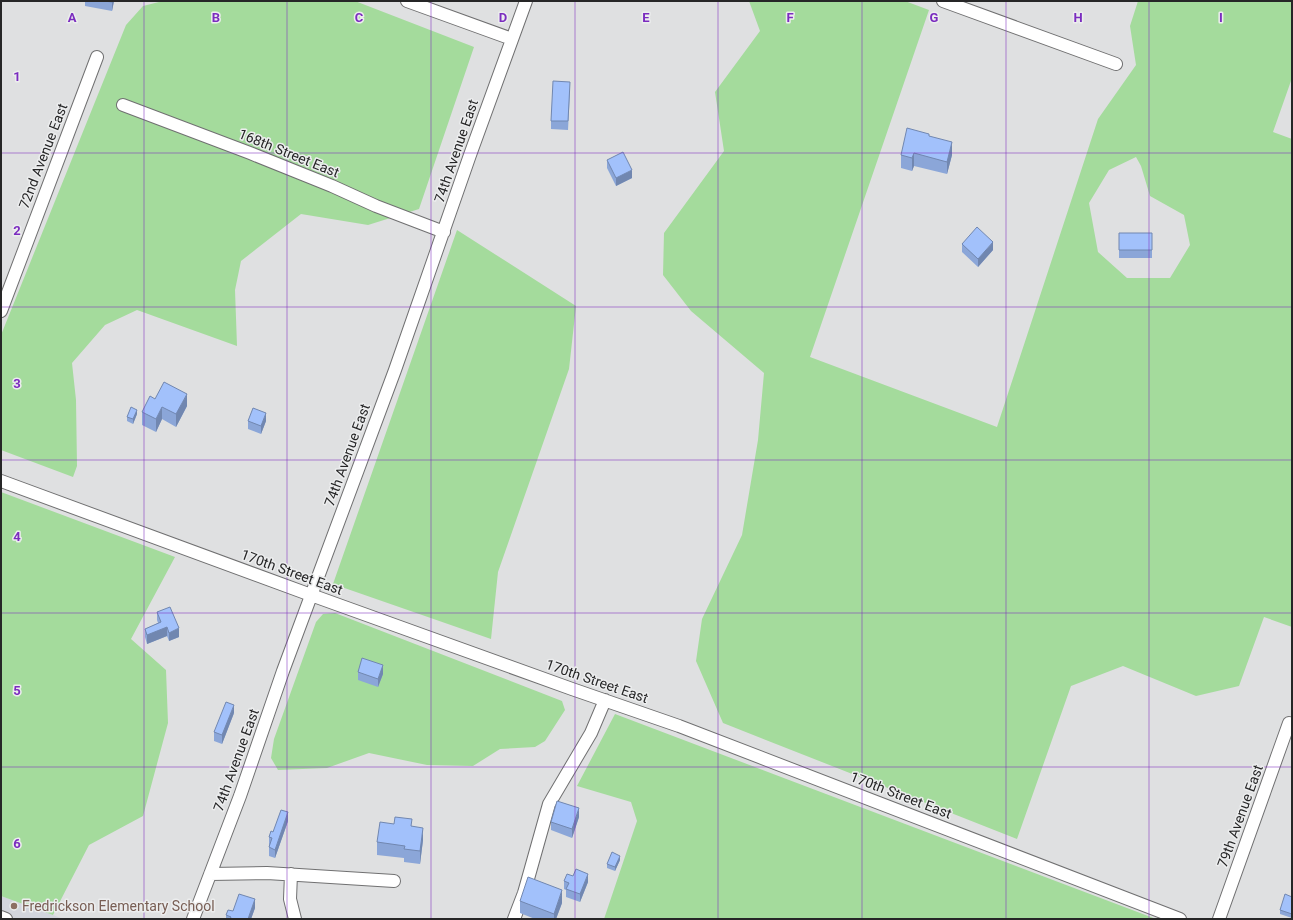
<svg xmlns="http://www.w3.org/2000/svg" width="1293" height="920" font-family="Roboto,sans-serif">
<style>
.built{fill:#d2d5dd}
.green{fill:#a4db9c;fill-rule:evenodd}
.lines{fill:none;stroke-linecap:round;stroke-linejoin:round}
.minor-casing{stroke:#707071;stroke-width:14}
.minor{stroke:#fff;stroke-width:12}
.wall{fill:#8ba6d8}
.shaded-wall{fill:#7187b0}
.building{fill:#a2c1fb;stroke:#7187b0}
.grid{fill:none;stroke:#7b2cbf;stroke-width:1;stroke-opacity:0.55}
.education-dot{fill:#8d6e63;stroke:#ecedee;stroke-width:1.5}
.labels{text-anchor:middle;stroke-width:3;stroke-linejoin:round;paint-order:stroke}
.street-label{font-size:14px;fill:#262627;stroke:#ecedee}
.education-label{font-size:14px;fill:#785e54;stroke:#ecedee;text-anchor:start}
.grid-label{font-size:13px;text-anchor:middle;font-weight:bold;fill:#7b2cbf;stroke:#ecedee;stroke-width:3;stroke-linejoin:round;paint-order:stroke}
</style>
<rect width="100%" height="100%" fill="#dfe0e1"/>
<path class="built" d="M1,896L53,915L63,919H1Z"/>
<path class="green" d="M163,1H355L474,47L419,209L368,225L301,214L241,261L235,290L237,346L137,310L105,325L72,363L76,400L77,466L73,477L1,450V335L126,25L143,6Z
M749,1H905L929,10L810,357L997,427L1098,119L1136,65L1130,26L1138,1H1292V78L1273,132L1292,139V627L1264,617L1239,686L1196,696L1123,666L1071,686L1017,839L723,723L696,661L702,619L742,535L758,440L764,373L691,311L663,275L664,233L724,151L715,92L760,31ZM1136,157L1141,166L1150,196L1184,215L1190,245L1170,278H1127L1098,252L1089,203L1109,170Z
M457,230L576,306L569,369L498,572L491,639L333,584Z
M1,492L175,557L131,639L166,670L168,723L143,816L89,845L53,915L1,896Z
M335,613L562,701L565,710L545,741L535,747L500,749L473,766L427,765L369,753L327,768L278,770L271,758L274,739L316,622L323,614Z
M615,714L1156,919H604L637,821L631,802L577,786Z"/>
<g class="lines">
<g class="minor-casing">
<path id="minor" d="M407,1L512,39
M943,1L1116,64
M123,105L250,153L332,186L376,206L444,232
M1,311L97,57
M1,481L311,595L572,689L679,726L1180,919
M210,874L267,873L394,881
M291,874L290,899L295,919
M1,917L6,919
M193,919L240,796L283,671L395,370L470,155L526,1
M514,919L524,893L549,804L591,733L605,700
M1219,919L1289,723"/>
</g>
<use href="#minor" class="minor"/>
</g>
<path class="wall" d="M85,1H114L112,11L85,6Z
M570,91L568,130L551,129V121Z
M929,136L952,155L947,174L914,166L912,171L901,168V155Z
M607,160L632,178L616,186L607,168Z
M1119,233H1152V258H1119Z
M962,244L993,250L978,267L962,252Z
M155,399L187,406L176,427L162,419L156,432L142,425V412Z
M137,414L133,424L127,421V417Z
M248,421H266L261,434L248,429Z
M157,612L179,637L169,641L167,636L147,644L145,637V629L158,623L157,620Z
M358,672L383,674L378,687L358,680Z
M234,713L222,744L214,741V732Z
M579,817L572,838L551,830V822Z
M288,821L275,858L269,856V837L273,832Z
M394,824L412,826L423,840L420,864L404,862V858L377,855V842Z
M620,860L615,871L607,868V864Z
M564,881L588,882L580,902L566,897V890L564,889Z
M1292,897V918L1280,914V910Z
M520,901L562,903L556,919H535L520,913Z
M255,908L251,919H226V915L233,911Z"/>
<path class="shaded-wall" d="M112,1H114L112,11Z
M952,142V155L947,174V162Z
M914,153V166L912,171V158Z
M632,170V178L616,186V178Z
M993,242V250L978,267V259Z
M187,394V406L176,427V414Z
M162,407V419L156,432V419Z
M137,410V414L133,424V419Z
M266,413V421L261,434V426Z
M167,627V636L147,644V635Z
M179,628V637L169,641V633Z
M383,665V674L378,687V679Z
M234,705V713L222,744V735Z
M579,808V817L572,838V829Z
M288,812V821L275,858V850Z
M423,828V840L420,864V851Z
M620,856V860L615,871V867Z
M588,874V882L580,902V894Z
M562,890V903L556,919H554V914Z
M255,899V908L251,919H248Z"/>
<path class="building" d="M104,1H112V2Z
M553,81L570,82L568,121H551Z
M907,128L929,134V136L952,142L947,162L914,153L912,158L901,155Z
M623,152L632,170L616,178L607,160Z
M977,227L993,242L978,259L962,244Z
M1119,233H1152V250H1119Z
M164,382L187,394L176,414L162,407L156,419L142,412L150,396L155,399Z
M131,407L137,410L133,419L127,417Z
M253,408L266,413L261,426L248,421Z
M170,607L179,628L169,633L167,627L147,635L145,629L161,622L157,612Z
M362,658L383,665L378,679L358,672Z
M226,702L234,705L222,735L214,732Z
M557,801L579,808L572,829L551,822Z
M281,810L288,812L275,850L269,847L272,838L269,837L271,831L273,832Z
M395,817L412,819L411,826L423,828L420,851L404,849L405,846L377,842L380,822L394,824Z
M612,852L620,856L615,867L607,864Z
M576,869L588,874L580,894L566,889L569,883L564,881L567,874L573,876Z
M528,877L562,890L554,914L520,901Z
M239,894L255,899L248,919H230L231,917L226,915L228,910L233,911Z
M1285,894L1292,897V914L1280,910Z"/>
<path class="grid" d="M144,1V919M287,1V919M431,1V919M575,1V919M718,1V919M862,1V919M1006,1V919M1149,1V919M1,153H1292M1,307H1292M1,460H1292M1,613H1292M1,767H1292"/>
<circle class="education-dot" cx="14" cy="906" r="4"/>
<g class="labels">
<g class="street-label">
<text transform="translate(456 151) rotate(-71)" y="5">74th Avenue East</text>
<text transform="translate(289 153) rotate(22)" y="5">168th Street East</text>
<text transform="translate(43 156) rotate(-69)" y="5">72nd Avenue East</text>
<text transform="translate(347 455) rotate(-70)" y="5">74th Avenue East</text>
<text transform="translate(292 572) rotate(20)" y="5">170th Street East</text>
<text transform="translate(597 681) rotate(19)" y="5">170th Street East</text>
<text transform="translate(236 760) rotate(-70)" y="5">74th Avenue East</text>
<text transform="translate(901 795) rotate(21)" y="5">170th Street East</text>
<text transform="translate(1240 816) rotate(-70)" y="5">79th Avenue East</text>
</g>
<g class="education-label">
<text x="22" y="911">Fredrickson Elementary School</text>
</g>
</g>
<g class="grid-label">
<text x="72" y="22">A</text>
<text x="216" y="22">B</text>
<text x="359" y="22">C</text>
<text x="503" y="22">D</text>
<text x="646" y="22">E</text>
<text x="790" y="22">F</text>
<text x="934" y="22">G</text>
<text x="1078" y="22">H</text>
<text x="1221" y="22">I</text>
<text x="17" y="81">1</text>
<text x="17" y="235">2</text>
<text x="17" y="388">3</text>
<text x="17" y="541">4</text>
<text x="17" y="695">5</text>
<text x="17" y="848">6</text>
</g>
<rect width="1293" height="920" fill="none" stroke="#262627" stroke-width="4"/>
</svg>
